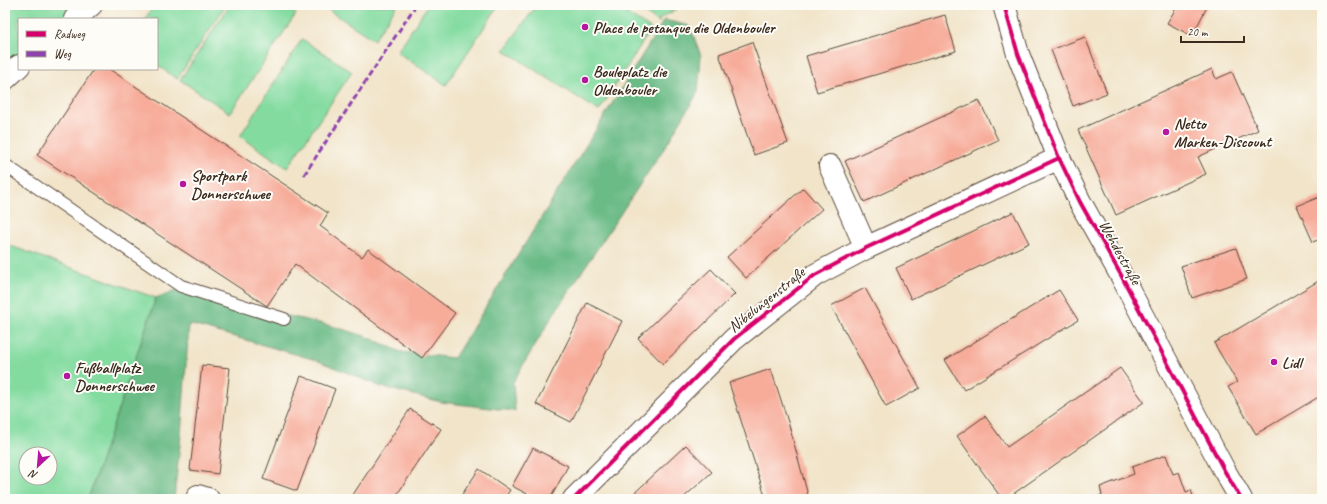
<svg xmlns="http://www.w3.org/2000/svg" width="1327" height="504" font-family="Caveat,sans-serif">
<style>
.green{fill:#83dba0;stroke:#5f825f;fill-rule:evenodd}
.forest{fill:#6abb86;stroke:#527252}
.building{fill:#f7ac9a}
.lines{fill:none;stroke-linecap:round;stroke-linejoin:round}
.lane-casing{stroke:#564638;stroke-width:14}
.street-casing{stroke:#564638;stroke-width:24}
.secondary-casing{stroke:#564638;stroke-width:24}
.lane{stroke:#fff;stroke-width:12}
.street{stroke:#fff;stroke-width:22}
.secondary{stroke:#fff;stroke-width:22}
.quiet{stroke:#8e44ad;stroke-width:3;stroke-dasharray:6 3;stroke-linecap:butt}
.cycleway-casing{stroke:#fdfcf7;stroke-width:6}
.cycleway{stroke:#d6006c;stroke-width:4}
.poi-dot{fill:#b5179e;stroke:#fdfcf7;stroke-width:1.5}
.labels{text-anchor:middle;stroke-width:4;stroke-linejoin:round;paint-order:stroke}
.poi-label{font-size:16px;font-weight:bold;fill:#3b2a1e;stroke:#fdfcf7;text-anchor:start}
.street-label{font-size:16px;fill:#3b2a1e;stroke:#fdfcf7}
</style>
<rect width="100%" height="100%" fill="#fdfcf7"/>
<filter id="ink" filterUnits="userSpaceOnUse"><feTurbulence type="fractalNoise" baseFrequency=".025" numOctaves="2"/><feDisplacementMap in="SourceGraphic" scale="8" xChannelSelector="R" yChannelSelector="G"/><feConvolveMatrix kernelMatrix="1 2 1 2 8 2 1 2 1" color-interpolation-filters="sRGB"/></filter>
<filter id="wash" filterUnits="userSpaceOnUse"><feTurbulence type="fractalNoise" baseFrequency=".012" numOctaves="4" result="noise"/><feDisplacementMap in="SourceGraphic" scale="16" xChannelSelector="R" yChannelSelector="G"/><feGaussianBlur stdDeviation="0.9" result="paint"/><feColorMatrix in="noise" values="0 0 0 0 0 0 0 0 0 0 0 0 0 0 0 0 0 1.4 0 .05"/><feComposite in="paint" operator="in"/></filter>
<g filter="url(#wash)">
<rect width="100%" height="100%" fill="#f1e4c9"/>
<path class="green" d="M5,5H79L62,19H19V58L5,70Z
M154,5H226L177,79L157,65V19H145Z
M230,5H283L296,14L230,113L180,80Z
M325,5H397L374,40L324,7Z
M428,5H499L446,85L397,52Z
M537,5H613L651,29L599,111L504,50Z
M634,5H670L676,10L660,18L659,23Z
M302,39L352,72L287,168L240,136Z
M5,244L156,298L88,499H5ZM26,454H50V478H26Z"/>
<path class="forest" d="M664,20L690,26L701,56L698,92L667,144L553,315L513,382L515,411L441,402L382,387L316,360L189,324L181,435L174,499H88L156,298L176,290L332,326L365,336L401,352L454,358Z"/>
<g id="blocks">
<path class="building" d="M1178,5H1208L1192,36L1167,23Z
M945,15L956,51L817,92L806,56Z
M1085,37L1107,93L1073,106L1051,50Z
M752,42L788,143L754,155L719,54Z
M94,69H109L328,213L320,226L362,257L368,249L455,313L422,358L295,264L267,306L37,155Z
M1212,69L1216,79L1232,72L1258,130L1198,157L1206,174L1116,215L1078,130Z
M979,100L998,140L864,202L845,161Z
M803,188L822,209L746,278L727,257Z
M1322,196V238L1313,242L1297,206Z
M1013,212L1029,243L911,299L896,268Z
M1236,248L1247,279L1192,298L1181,266Z
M711,269L735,294L663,364L638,338Z
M1322,279V395L1256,434L1228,387L1237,382L1214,343Z
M865,288L920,388L886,407L831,306Z
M1059,290L1078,320L964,390L945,360Z
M587,303L622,321L571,422L536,404Z
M202,365L230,368L218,474L190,470Z
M1120,368L1144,402L1006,499H1002L957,436L985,416L1007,447Z
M771,369L789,425L809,499H766L729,383Z
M301,376L335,389L297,491L263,479Z
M410,409L441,429L394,499H350Z
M686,445L712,472L682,499H628Z
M533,448L568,466L550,499H537L512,486Z
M1166,455L1173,474L1179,472L1186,492L1191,490L1194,499H1091L1102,495L1100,487L1134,474L1132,467Z
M479,469L510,490L504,499H459Z"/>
</g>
</g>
<g filter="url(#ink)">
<use href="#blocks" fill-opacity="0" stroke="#564638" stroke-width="1"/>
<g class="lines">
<g class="lane-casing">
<path id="lane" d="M5,165L181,286L284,319"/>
</g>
<g class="street-casing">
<path id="street" d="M75,19L91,5
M5,79L19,66
M830,166L866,248
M198,496L208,499
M574,499L734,339L815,275L866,248L1059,158"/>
</g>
<g class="secondary-casing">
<path id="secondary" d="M1004,5L1018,54L1059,158L1080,202L1121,275L1224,470L1241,499"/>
</g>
<use href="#lane" class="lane"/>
<use href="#street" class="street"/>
<use href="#secondary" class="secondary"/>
<path class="quiet" d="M304,175L416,5"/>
<g class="cycleway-casing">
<path id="cycleway" d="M1004,5L1018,54L1059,158L1080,202L1121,275L1224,470L1241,499
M574,499L734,339L815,275L866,248L1059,158"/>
</g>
<use href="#cycleway" class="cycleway"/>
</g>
</g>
<g class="poi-dot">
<circle cx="585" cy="27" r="4"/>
<circle cx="585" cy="80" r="4"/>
<circle cx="1166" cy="132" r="4"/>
<circle cx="183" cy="184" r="4"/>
<circle cx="1274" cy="362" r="4"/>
<circle cx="67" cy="376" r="4"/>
</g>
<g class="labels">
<g class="poi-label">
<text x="593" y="33">Place de petanque die Oldenbouler</text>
<text x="593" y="77">Bouleplatz die<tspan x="593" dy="18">Oldenbouler</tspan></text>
<text x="1174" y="129">Netto<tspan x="1174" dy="18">Marken-Discount</tspan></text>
<text x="191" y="181">Sportpark<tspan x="191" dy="18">Donnerschwee</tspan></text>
<text x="1282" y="368">Lidl</text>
<text x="75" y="373">Fußballplatz<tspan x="75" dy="18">Donnerschwee</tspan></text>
</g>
<g class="street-label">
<text transform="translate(1121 252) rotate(61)" y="6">Wehdestraße</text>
<text transform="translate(766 299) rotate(-39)" y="6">Nibelungenstraße</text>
</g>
</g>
<rect width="1327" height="504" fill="none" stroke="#fdfcf7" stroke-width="20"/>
<rect x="18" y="18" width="140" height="52" fill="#fdfcf7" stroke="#afa8a0"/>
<rect x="26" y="31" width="20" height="6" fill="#d6006c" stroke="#afa8a0"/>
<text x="54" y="38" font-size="12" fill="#3b2a1e">Radweg</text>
<rect x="26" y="51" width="20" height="6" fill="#8e44ad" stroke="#afa8a0"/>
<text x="54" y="58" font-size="12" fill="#3b2a1e">Weg</text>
<g transform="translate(38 466) rotate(206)"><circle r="19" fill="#fdfcf7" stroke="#afa8a0"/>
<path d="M0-3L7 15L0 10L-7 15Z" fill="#b5179e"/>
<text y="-6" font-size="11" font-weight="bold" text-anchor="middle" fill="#3b2a1e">N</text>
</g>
<path d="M1181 36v6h63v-6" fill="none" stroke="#3b2a1e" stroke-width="2"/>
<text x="1187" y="36" font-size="12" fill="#3b2a1e" stroke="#fdfcf7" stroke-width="3" paint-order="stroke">20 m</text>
</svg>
